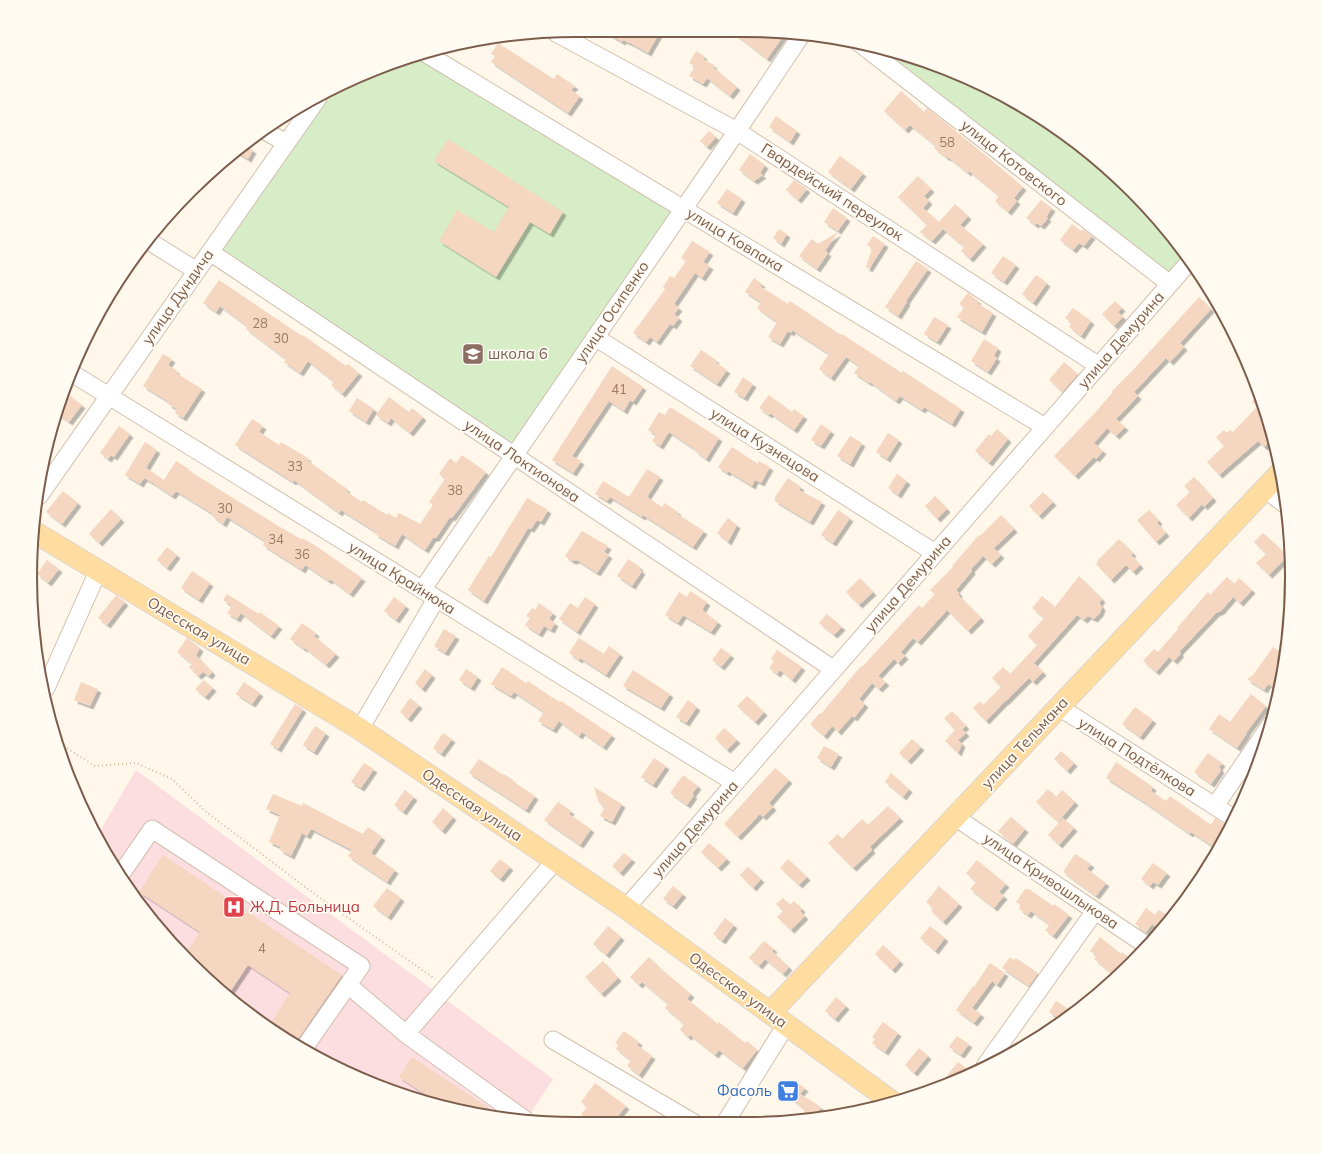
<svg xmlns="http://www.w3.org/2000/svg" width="1322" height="1154" font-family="Mulish,sans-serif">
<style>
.medical{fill:#fcdde0}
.green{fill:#d6edc7}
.building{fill:#f5d6c0;filter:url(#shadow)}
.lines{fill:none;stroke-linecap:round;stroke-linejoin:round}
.minor-casing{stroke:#d2bfae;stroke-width:19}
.major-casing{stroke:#ddd5d0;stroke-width:23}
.path{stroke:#dbb9a2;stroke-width:2;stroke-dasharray:1 3;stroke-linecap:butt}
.minor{stroke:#fff;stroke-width:17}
.major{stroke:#ffdda0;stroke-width:21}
.labels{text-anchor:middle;stroke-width:3.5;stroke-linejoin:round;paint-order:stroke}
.number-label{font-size:13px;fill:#9a7b68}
.street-label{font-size:15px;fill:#7c5d4b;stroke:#fffaf2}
.education-label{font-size:15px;fill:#785e54;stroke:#fffaf2;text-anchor:start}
.health-label{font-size:15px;fill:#be3a42;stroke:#fffaf2;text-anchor:start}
.shop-label{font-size:15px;fill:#366cbe;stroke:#fffaf2;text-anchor:end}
.rim{fill:none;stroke:#7c5d4b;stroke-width:2}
</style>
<defs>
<filter id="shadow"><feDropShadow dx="3.5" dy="3.5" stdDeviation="0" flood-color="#0004"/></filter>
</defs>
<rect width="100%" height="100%" fill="#fef7ea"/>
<path class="medical" d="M136,770L553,1079L527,1119L470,1113L368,1082L273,1032L190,964L103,851L97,836Z"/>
<path class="green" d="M858,42L921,59L1018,103L1105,166L1179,244L1190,261L1170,284Z
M425,53L683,209L514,456L210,252L318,98L335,87Z"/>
<path class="building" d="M602,30H661L648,53L632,44L623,40L622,42Z
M731,31H781L786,32L767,59Z
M498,43L554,79L557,74L575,86L571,90L580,96L568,113L491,62L495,56L491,54Z
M696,51L704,56L703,59L714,65L713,67L737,87L730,96L707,78L703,84L689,76L695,66L689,63Z
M901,91L924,112L927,108L990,159L1023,187L1014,198L1017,201L1008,212L995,201L999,196L969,171L968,173L948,157L947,158L934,148L936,146L910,125L905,130L884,111Z
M776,116L797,131L790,142L769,127Z
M709,131L716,137L707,147L700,141Z
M448,139L563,212L550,234L530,222L496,277L439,241L457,210L494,232L509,207L434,161Z
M246,146L253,150L248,159L236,152Z
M750,154L765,165L760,173L763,175L754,181L739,170Z
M840,156L863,173L851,189L828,172Z
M918,176L931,189L924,196L929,201L923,208L939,222L955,204L968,216L960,225L983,244L970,259L961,251L964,247L943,229L932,241L920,232L927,225L898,197Z
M794,180L807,189L798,200L786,190Z
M727,189L742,199L733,213L717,203Z
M1041,200L1052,208L1046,217L1048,218L1041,226L1037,223L1035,225L1026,218Z
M833,208L847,218L838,231L824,222Z
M1072,224L1081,231L1083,229L1092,236L1084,246L1079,243L1073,250L1060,240Z
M779,229L787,234L781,244L773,238Z
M838,232L825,251L828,253L817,269L799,256L812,239L818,244Z
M873,236L885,244L869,269L866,267L872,248L867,245Z
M692,241L710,252L703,262L710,266L702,278L695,273L674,304L679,308L674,314L679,318L673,326L670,324L657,342L650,337L646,342L633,333L665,289L663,287L670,276L674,278L686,261L681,258Z
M1003,256L1016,265L1004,282L991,273Z
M916,261L928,269L906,301L907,302L898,316L885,307Z
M1036,275L1047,283L1033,303L1022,294Z
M754,278L762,284L760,286L788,304L790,301L841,335L842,334L902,373L903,371L961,409L952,424L924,407L922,410L900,396L896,401L870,382L869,383L854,373L859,366L846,357L831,378L819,369L829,354L792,330L791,333L788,331L780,344L768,337L777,322L757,308L761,302L745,292Z
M219,280L302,336L303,335L346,366L348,364L359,373L342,394L331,385L334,382L308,361L300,373L284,362L286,359L246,329L247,326L220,306L216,312L203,303Z
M968,293L978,301L977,303L993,313L982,332L957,317L964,308L959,304Z
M1199,297L1211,309L1180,343L1184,347L1170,362L1166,358L1134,392L1138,396L1116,419L1125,427L1116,436L1107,428L1094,443L1103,451L1096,459L1094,457L1075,476L1054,456L1093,415L1113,392L1112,391L1134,369Z
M1115,301L1122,308L1118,312L1123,317L1114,326L1102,314Z
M1073,308L1091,321L1081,336L1069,327L1072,323L1065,318Z
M934,317L948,325L937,342L924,334Z
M984,339L998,348L994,356L997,358L988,372L971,361Z
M701,350L716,360L715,362L727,370L717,384L690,366Z
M163,354L172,359L168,365L177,371L176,373L202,389L183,418L175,413L177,409L168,404L169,402L143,386Z
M1064,362L1078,374L1062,392L1049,380Z
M612,366L643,387L633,402L630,400L624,411L609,401L572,456L581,461L573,473L552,460Z
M743,377L753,384L744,398L734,392Z
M1259,393L1263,401L1272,439L1264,447L1258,441L1219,475L1207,462L1224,446L1216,437L1224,430L1227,433L1230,430L1233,432L1257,407L1252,402Z
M68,394L82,405L69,422L58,414L61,404Z
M769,395L792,412L794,409L804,416L794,430L770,413L769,415L759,408Z
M389,397L409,412L412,408L423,417L410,433L391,418L388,423L376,415Z
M357,398L374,409L366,422L349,411Z
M670,407L719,438L706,459L695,451L696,450L669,432L660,446L652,441L656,435L648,430L659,412L665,415Z
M252,419L263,426L259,432L279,445L281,442L308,458L307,460L347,489L346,491L362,502L363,500L387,515L388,513L396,518L399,513L420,524L433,505L429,502L445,479L439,474L450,458L456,463L462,455L486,472L452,518L450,517L436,538H433L425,550L402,534L395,546L375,534L376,532L341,510L339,513L294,480L293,482L235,445Z
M821,424L831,431L821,446L811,440Z
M119,426L130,434L114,457L111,455L108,459L100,453Z
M997,429L1008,439L989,463L975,451L989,434L991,436Z
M888,433L899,440L887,459L876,452Z
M850,436L862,443L850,464L837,456Z
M145,442L157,450L146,468L164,480L176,461L189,469L188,470L275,524L301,539L302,538L316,546L362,578L350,594L330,579L329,581L305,565L302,570L288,561L263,545L265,541L227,517L223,524L212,516L213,514L176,491L172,496L153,483L144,478L140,484L125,475Z
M732,447L758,464L759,461L770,467L761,483L755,480L752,486L728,471L727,473L718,467Z
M647,469L660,477L647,497L662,507L665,503L678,512L677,514L704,531L693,547L643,515L642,517L610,497L607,501L595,494L603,481L629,497Z
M897,474L907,481L898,495L888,488Z
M1194,477L1213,498L1204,507L1202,504L1189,518L1176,505L1190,492L1184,486Z
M788,478L801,487L799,490L822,502L810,522L775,501V497Z
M63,491L78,503L62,524L46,512Z
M1043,492L1053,502L1039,516L1029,506Z
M935,496L947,509L937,519L925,506Z
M527,498L548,510L541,522L537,520L531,529L528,528L484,601L468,590L489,556L491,557Z
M111,509L121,519L99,543L89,534Z
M838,510L850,518L833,543L821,535Z
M1149,510L1159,521L1157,523L1166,533L1156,542L1137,520Z
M1001,515L1014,529L994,548L1001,555L992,564L983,556L971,569L972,571L956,590L959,593L958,595L981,618L968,631L947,610L918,642L913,638L901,652L905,656L898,663L894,659L878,676L886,682L879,689L872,683L859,699L865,704L854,718L852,716L838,732L832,726L824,736L810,724L820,713L821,714L861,666L862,667L919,605L922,608L935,594L930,590L953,567L952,566L979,535L980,536Z
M728,518L737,525L728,542L717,533Z
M582,531L608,546L604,552L609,555L597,573L577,560L572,561L565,556Z
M1263,533L1288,556L1269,575L1256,563L1266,554L1254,542Z
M1119,539L1133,553L1131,555L1140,565L1133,572L1126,565L1111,580L1096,564L1098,562L1097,561Z
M167,547L177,555L167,568L157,560Z
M628,559L640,567L639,569L642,571L632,586L617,576Z
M47,560L59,569L48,583L37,574Z
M192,571L210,583L199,600L181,588Z
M1079,576L1102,599L1099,603L1102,607L1100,613L1094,619L1088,616L1084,620L1077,615L1034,663L1043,672L1033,682L1029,678L1005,702V701L986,721L973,708L980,701L983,705L1001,687L992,678L1003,667L1010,674L1037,645L1028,636L1044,618L1032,608L1042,596L1055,607Z
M1227,577L1234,584L1239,578L1252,590L1240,603L1233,597L1221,611L1216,613L1179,652L1181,653L1174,661L1169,657L1156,672L1143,661L1154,649L1158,652L1178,629L1177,628L1208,592L1210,595Z
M860,578L873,592L859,605L846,592Z
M690,591L707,602L702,610L718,622L711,632L683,615L678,623L665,615L679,592L687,597Z
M227,594L259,614L260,612L279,626L271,636L241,613L237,619L227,613L232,606L223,600Z
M116,595L125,602L107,625L98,618Z
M394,597L406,606L396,620L384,611Z
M585,597L595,604L577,632L559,619L570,603L578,608Z
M539,603L553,613L549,619L555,623L551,630L544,626L539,634L525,625L530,618L526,616L532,608L535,610Z
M827,614L842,627L834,635L819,623Z
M302,623L316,633L314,636L336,654L326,665L305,648L304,649L290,639Z
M444,629L456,636L445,653L434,646Z
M187,638L200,648L196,655L212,672L209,676L203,672L198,676L189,667L192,664L177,652Z
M579,638L604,654L609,646L620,654L606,675L580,658L579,660L569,653Z
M1273,647L1284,654L1280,681L1275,688L1268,684L1264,690L1247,679L1253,675Z
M721,648L731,655L721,667L712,660Z
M777,650L802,667L792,680L780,670L777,674L769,668L774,661L771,659Z
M502,667L526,683L528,681L553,698L560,702L561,701L612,735L603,747L582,732L579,736L559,721L553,730L538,721L544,712L514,692L511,696L491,684Z
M425,669L432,675L422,689L415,683Z
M466,669L478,677L471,688L459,680Z
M633,670L670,694L661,708L623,686Z
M204,680L213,688L205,697L195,689Z
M81,682L98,689L90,706L74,700Z
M244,682L260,693L252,704L236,694Z
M1251,694L1266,706L1246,733H1247L1237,748L1209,729L1219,714L1230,722Z
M747,696L764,712L755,722L737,706Z
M410,698L419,705L408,719L400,712Z
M688,700L697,707L686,723L676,717Z
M295,704L303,709L278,749L270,744Z
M1135,707L1153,720L1140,737L1122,724Z
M952,711L966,726L962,729L966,733L958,740L962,744L958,753L945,741L955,730L944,718Z
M315,726L326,733L314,752L303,745Z
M724,728L737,740L727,750L715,738Z
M443,733L452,739L441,754L433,748Z
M912,739L921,747L908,761L899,753Z
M824,746L839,754L831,767L817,758Z
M1061,751L1074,763L1067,771L1054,759Z
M1208,753L1222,763L1219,767L1221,770L1211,784L1194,772Z
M654,758L666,766L653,785L641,777Z
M479,759L503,775L504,774L513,780L512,781L535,796L526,810L469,773Z
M1116,762L1153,787L1151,791L1166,801L1170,796L1211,825L1215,818L1224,824L1222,827L1228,831L1217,849L1191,832L1190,834L1144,802L1106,778Z
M364,763L374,769L361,788L351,782Z
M775,768L789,780L769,803L773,807L763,817L760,814L738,837L724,824Z
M891,773L909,789L903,797L885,782Z
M683,775L698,786L692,794L694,795L687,805L670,793Z
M594,787L622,804L612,822L600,816L605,807L599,803Z
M1048,789L1056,797L1062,790L1075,802L1058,822L1036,802Z
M405,790L414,797L403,812L394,805Z
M273,794L302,806L303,803L363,834L368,827L382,837L371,853L395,870L387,882L348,856L352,850L311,829L307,836L302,833L291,856L280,850L281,847L269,842L280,815L266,809Z
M558,802L571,811L569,814L591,829L580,845L544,820Z
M888,806L900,818L880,837L870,847L872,850L853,868L828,843L838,834L842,839L862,819L868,825Z
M443,808L453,817L442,831L432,822Z
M1011,817L1025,829L1013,844L998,831Z
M1063,818L1074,828L1059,845L1048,835Z
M709,843L727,859L718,868L701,852Z
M624,853L632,859L620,873L612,866Z
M1075,854L1091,864L1087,869L1106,883L1096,896L1063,872Z
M163,855L342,975L298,1039L272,1021L290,993L248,965L228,995L190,964L184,956L200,932L139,892Z
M500,859L510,867L500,879L490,871Z
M788,859L807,877L799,885L780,868Z
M977,860L1006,884L999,892L1004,896L994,908L970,889L976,882L966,873Z
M1153,863L1167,873L1158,885L1153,882L1150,886L1141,879Z
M748,867L761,879L753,888L740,875Z
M673,886L683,894L673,906L663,899Z
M939,886L959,904L943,922L931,911L933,908L926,902Z
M387,888L401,898L388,917L373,906Z
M1025,889H1029L1053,906L1054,904L1069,915L1053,936L1045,930L1050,925L1031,911L1028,915L1019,909L1021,905L1016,902Z
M783,898L790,905L794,901L802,909L800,911L805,916L791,930L777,917L783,911L776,904Z
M1146,908L1155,915L1159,910L1171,918L1160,930L1152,924L1146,932L1135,924Z
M725,918L734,925L722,941L713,934Z
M608,926L621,937L606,955L593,944Z
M930,926L945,938L935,951L920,938Z
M1100,937L1121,954L1122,952L1132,960L1116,977L1094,959L1097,956L1090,951Z
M764,941L774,949L772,951L789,967L783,974L765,959L759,966L749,958Z
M883,945L900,961L892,970L875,954Z
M649,957L661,969L691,994L687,999L718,1024L719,1022L745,1043L747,1041L757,1050L743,1068L719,1050L715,1055L690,1035L688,1037L680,1030L684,1024L665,1008L668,1004L642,982L639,985L630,977Z
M1010,957L1014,960L1016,958L1038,973L1029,986L1002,968Z
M603,961L618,978L601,994L585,977Z
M990,963L1005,973L997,985L992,981L972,1008L981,1014L974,1023L956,1010L973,986L974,987Z
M836,997L846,1006L835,1019L825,1011Z
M1056,1001L1073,1012L1061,1020L1049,1012Z
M883,1022L898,1033L885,1052L872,1043L875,1039L872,1037Z
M624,1031L639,1042L637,1045L652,1056L639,1075L627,1066L631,1060L616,1049L618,1045L615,1043Z
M957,1036L969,1044L961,1055L949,1047Z
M919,1048L928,1056L914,1073L905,1065Z
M412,1057L487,1107L482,1115L470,1113L440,1104L399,1077Z
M958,1062L971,1072L938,1087Z
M793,1080L805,1088L800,1094L821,1107L815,1116L799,1119L805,1110L777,1087L781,1081L788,1086Z
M595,1083L626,1106L618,1116L610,1119L607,1124H593L581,1114L587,1107L581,1102Z"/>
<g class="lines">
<g class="minor-casing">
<path id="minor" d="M556,33L737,131L1099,366
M858,42L1170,284
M425,53L1045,427
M267,132L286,143
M147,240L197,271
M210,252L833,669
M595,337L935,553
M70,372L735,783
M1265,489L1287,506
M39,496L318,98
M422,590L737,131L802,34
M46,688L99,569
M1059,707L1235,819
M360,729L436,599
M1215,806L1271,724
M955,817L1146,945
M121,874L152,829L361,966L348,985L406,1034L524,1119
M626,908L1190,261
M406,1034L555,861
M553,1040L694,1123
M304,1048L348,985
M985,1066L1095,911
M725,1123L786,1025"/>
</g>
<g class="major-casing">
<path id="major" d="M36,533L360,729L626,908L891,1101
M770,1013L1280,473"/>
</g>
<path class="path" d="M57,742L95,766L136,763L172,779L205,811L309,890L435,979"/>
<use href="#minor" class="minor"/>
<use href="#major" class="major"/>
</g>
<defs>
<g id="school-square" transform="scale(1.15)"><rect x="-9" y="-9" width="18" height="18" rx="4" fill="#8d6e63" stroke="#fffaf2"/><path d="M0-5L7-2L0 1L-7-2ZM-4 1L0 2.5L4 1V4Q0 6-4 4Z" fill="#fff"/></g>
<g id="hospital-square" transform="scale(1.15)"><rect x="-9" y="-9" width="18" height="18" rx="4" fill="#e0444e" stroke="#fffaf2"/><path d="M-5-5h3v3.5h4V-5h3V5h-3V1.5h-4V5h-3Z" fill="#fff"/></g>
<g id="supermarket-square" transform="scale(1.15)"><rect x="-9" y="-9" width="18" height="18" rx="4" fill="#3f7fe0" stroke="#fffaf2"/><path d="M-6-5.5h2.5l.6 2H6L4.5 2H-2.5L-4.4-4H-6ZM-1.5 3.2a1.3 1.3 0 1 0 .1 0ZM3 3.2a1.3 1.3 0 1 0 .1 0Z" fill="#fff"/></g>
</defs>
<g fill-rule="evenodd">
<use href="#school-square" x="473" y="354"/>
<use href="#hospital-square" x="234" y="907"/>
<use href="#supermarket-square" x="788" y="1091"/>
</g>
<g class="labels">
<g class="number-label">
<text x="947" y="147">58</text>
<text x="260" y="328">28</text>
<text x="281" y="343">30</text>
<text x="619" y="394">41</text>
<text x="295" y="471">33</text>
<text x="455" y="495">38</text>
<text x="225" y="513">30</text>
<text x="276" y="544">34</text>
<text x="302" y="559">36</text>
<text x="262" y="953">4</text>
</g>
<g class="street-label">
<text transform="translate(1014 163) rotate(38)" y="5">улица Котовского</text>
<text transform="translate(832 192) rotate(33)" y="5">Гвардейский переулок</text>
<text transform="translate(735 240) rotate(31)" y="5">улица Ковпака</text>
<text transform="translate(178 297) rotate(-55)" y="5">улица Дундича</text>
<text transform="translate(612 312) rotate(-56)" y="5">улица Осипенко</text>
<text transform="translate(1121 340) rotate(-49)" y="5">улица Демурина</text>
<text transform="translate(765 445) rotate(32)" y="5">улица Кузнецова</text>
<text transform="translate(522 461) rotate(34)" y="5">улица Локтионова</text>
<text transform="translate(402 578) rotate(32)" y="5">улица Крайнюка</text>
<text transform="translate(908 584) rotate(-49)" y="5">улица Демурина</text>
<text transform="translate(199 631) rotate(31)" y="5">Одесская улица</text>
<text transform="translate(1025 743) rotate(-47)" y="5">улица Тельмана</text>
<text transform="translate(1137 757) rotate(32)" y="5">улица Подтёлкова</text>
<text transform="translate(472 805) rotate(34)" y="5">Одесская улица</text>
<text transform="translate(695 829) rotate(-49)" y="5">улица Демурина</text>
<text transform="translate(1051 881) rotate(34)" y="5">улица Кривошлыкова</text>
<text transform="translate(738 990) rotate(36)" y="5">Одесская улица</text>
</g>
<g class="education-label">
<text x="488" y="359">школа 6</text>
</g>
<g class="health-label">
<text x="250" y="912">Ж.Д. Больница</text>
</g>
<g class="shop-label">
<text x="772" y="1096">Фасоль</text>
</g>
</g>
<path d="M0 0H1322V1154H0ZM577 37H745A540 540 0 0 1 1285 577V577A540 540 0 0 1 745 1117H577A540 540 0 0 1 37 577V577A540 540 0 0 1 577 37Z" fill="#fffaf2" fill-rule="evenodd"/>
<path class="rim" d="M577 37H745A540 540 0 0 1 1285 577V577A540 540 0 0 1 745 1117H577A540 540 0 0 1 37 577V577A540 540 0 0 1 577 37Z"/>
</svg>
